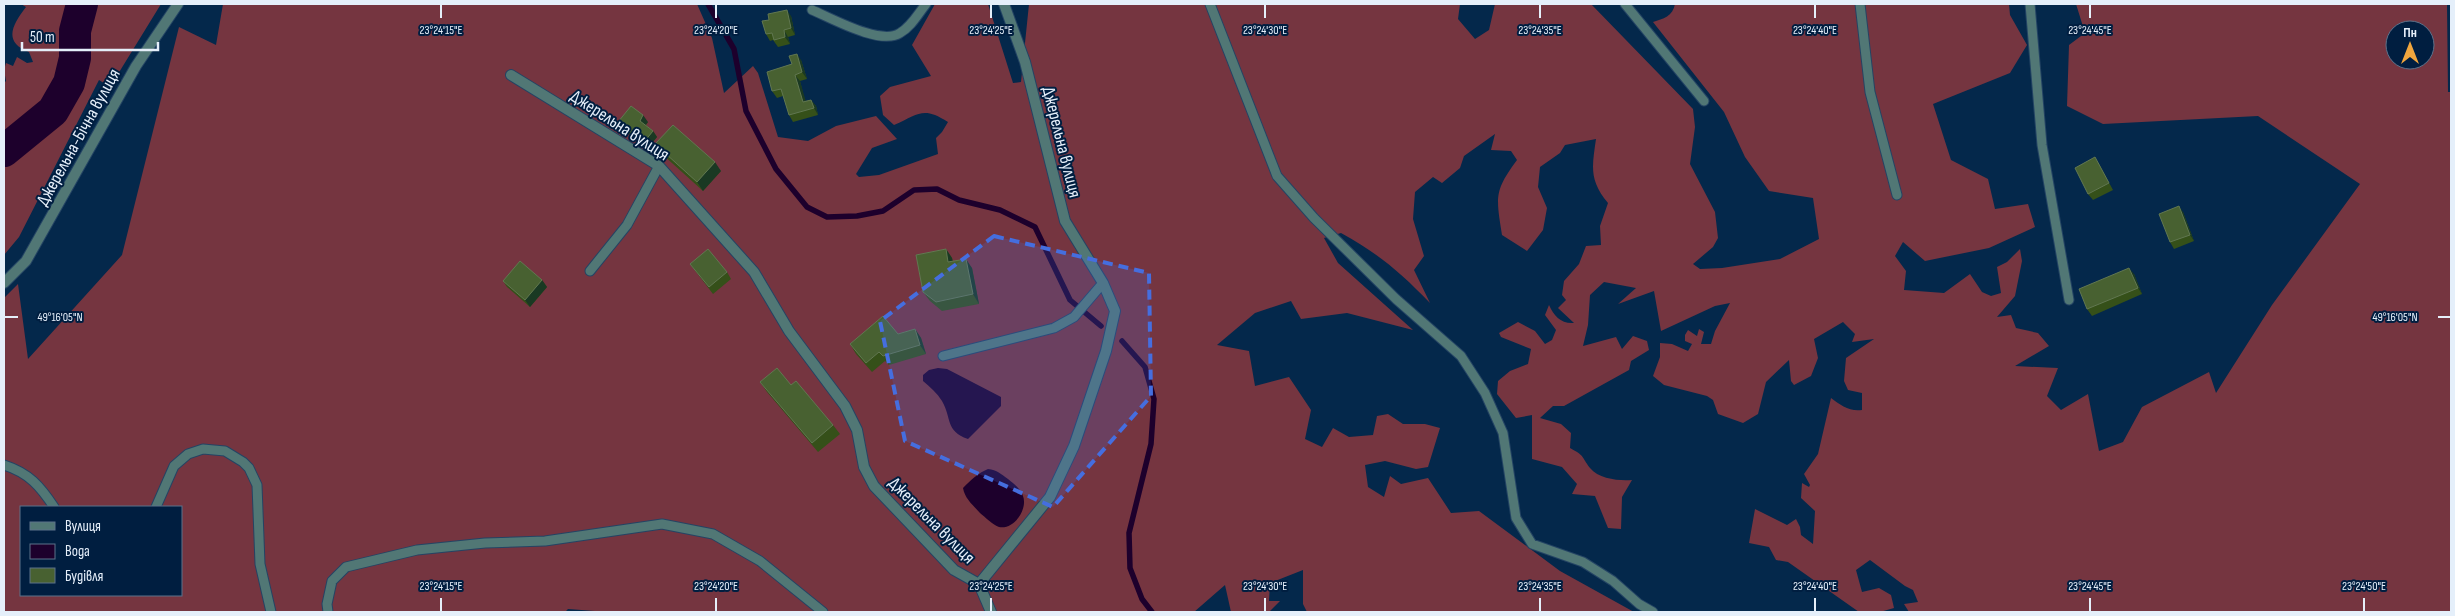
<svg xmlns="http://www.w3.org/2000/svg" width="2455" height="616" font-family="'Sofia Sans Condensed',sans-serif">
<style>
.forest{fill:#753540;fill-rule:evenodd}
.water{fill:#1d002c}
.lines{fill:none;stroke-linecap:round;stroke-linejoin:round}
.stream{stroke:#1d002c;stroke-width:5.5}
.river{stroke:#1d002c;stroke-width:32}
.service-casing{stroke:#244464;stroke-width:11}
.minor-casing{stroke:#244464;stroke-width:12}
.service{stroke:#517775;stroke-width:9}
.minor{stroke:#517775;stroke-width:10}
.wall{fill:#355019}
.shaded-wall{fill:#1a3923}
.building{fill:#486131;stroke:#617751}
.marked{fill:#456edf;fill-opacity:0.2;stroke:#456edf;stroke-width:4;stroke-dasharray:10 6;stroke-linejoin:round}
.ticks{fill:none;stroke:#e5effa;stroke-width:2}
.labels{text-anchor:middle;stroke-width:4;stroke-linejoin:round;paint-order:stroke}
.street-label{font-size:18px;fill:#e5effa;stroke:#001e40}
.ticks-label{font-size:12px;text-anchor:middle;fill:#e5effa;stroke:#001e40;stroke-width:4;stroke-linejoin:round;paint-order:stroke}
</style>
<rect width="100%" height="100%" fill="#04284b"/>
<path class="forest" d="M21,4H161L110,87L99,80L19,237L4,255V83L6,81L4,70L6,63L13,66L17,57L27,63L33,62L29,52C2,42 13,24 26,7Z
M223,4H697L712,38L724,93L753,66L758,73L778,137L808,141L836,126L876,116L897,139L872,148L856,174L859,177L879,175L938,154L936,138L942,132L948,122C923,106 919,114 894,125L883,115L880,96L890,87L931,76L912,45L935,4H988L1013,83L1021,82L1029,4H1460L1458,19L1475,39L1489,30L1495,4H1591L1693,109L1695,127L1690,164L1715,212L1718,238L1713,247L1693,264L1700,269L1722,268L1780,259L1819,239L1813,198L1769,191L1745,157L1724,112L1653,22C1663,19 1673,16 1675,4H2009L2010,15L2027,45L2010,73L1933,104L1951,160L1988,179L1995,209L2028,204L2035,227L1989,248L1925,261L1903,242L1895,256L1906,271L1904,290L1944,293L1970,274L1982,292L1991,296L2001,293L1997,267L2007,262L2020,249L2022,261L2015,296L1997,317L2011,315L2016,328L2038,333L2049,346L2015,366L2058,368L2047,396L2061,410L2088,394L2099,451L2123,442L2142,407L2209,372L2216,393L2272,305L2360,184L2258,116L2103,124L2067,106L2069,45L2085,33L2076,4H2447L2448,92H2451V612H1909L1904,604L1918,602L1913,590L1905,586L1870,560L1856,570L1862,592L1879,588L1891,595L1894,608L1880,612H1859L1788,562L1776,560L1769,547L1749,543L1755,509L1787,525L1796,519L1800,527L1801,535L1813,544L1815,511L1801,498L1802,483L1809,487L1810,485L1804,474L1818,454L1831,398C1840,405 1850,412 1862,410V393L1848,390L1844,381L1846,358L1874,339L1852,342L1855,334L1843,322L1814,339L1818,358L1811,376L1794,385L1791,381L1789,360L1766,382L1758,414L1743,423L1718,414L1713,400L1707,396L1664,385L1653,376L1660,357V343L1672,344L1688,351L1692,344L1685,341V335L1688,330L1697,336L1699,329L1704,332L1701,344H1711L1715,331L1730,303L1715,306L1661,331L1654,291L1618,304L1636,288L1604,282L1590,295L1588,325L1583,346L1616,337L1622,349L1633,336L1647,341L1649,350L1631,361L1629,370L1564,406H1553L1540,418L1561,424L1571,433L1570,448C1585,456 1581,456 1590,468C1599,479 1619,481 1632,480L1622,497L1621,529L1608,528L1595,496L1572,494L1577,484L1562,467L1532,459V415L1516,418L1497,394L1498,381L1510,371L1528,364L1531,349L1501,337L1499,333L1518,322L1535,331L1545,344L1552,340L1556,330L1545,315L1549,305C1554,316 1561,324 1574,323L1558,308L1566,300L1562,295L1564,281L1579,264L1586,246L1601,245L1600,226L1608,203C1589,180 1592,167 1596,139L1565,145L1560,153L1540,167L1538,187L1547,208L1543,230L1527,251L1502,235C1496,197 1494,191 1517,160L1511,151L1491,150L1495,134L1464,156L1460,168L1442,183L1433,177L1415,192L1413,219L1424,256L1414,270L1430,303C1400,272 1379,254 1341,233L1324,238L1338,263L1413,330L1347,313L1301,319L1291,301L1255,313L1217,345L1249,351L1255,386L1289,377L1311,410L1305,439L1322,447L1333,428L1349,437L1373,435L1377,416L1388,414L1403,424H1425L1440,428L1428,467L1416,469L1385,461L1365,465L1368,487L1384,497L1390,476L1401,484L1428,478L1451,513L1479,511L1560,571L1634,612H1307L1303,604V570L1270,583L1269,601H1280L1269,612H1231L1225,585L1194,612H608L568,609L565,612H4V298L18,284L28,359L122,255L179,27L216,45ZM2395,30H2425V60H2395ZM21,507H181V595H21Z"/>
<path class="water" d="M938,368L947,369L1001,397V406L968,439C945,431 952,418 942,401C937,393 930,387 923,381V375L929,370Z
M988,469C997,470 1001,474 1008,479C1014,484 1020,488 1023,496C1028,509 1014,530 999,527C993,525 985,517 980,513C973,505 965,499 963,488C971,480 978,473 988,469Z"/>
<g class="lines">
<path class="stream" d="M708,4L734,49L746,111L776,169L807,207L827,217L857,216L883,211L914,190L937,189L959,200L1000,210L1035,227L1070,300L1101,326
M1122,341L1145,367L1154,399L1151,444L1129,533L1130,568L1142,599L1152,612"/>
<path class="river" d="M4,151L53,111L69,83L75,58V31L82,4"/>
<g class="service-casing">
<path id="service" d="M1210,4L1277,176L1314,218L1396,299L1461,356L1485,393L1503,433L1516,518L1532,544L1583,562L1613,581L1639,604L1653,612
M1625,4L1704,101
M1860,4L1870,92L1897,195
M2030,4L2042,145L2069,300
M812,10C831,18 881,46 900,33C911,27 918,14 926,4
M590,271L627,225L659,166
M943,356L1054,328L1074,317L1103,283
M4,465C29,473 40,486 54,507
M156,507L174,466L188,454L203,449L225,451L243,462L249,468L257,485L260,564L271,612
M328,612L327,604L332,581L346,567L417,550L485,543L545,541L662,524L713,534L760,561L823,612"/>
</g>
<g class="minor-casing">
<path id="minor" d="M511,75L659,166L754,272L789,331L845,406L857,430L864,467L874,486L954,570L979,584L1050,497L1074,446L1106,351L1115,311L1103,283L1065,221L1025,62L1004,4
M4,283L26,261L136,66L178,4
M979,584L991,612"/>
</g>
<use href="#service" class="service"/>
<use href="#minor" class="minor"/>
</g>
<path class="wall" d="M791,16L795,35L788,37L790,44L778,47L773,40L770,41L766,34Z
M801,60L807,79L800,81L805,101L811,100L816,106L818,115L793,122L789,115L783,96L777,98L772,91L792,64Z
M618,122H648L646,125L653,131L657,137L648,148L622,129Z
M655,144L721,171L703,191L662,154Z
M2099,164L2113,190L2093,200L2088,194Z
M2183,212L2194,241L2174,249L2170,242Z
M946,249L952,258L953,262L972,268L979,304L942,311L930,301L923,292Z
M690,264L727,272L731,279L713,294Z
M2134,274L2142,294L2092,316L2087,309Z
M542,280L547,287L530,307L507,287L503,281Z
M915,329L921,338L926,354L889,365L885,361L872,372L856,354L850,344L898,334Z
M760,382L791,385L833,425L840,434L818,452L767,392Z"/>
<path class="shaded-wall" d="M787,10L791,16L795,35L791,28Z
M784,30L788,37L790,44L785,37Z
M797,54L801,60L807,79L802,72Z
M795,75L800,81L808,109L803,102Z
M811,100L816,106L818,115L814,108Z
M643,115L648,122L644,127L640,121Z
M653,131L657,137L648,148L644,142Z
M715,162L721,171L703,191L697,182Z
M2179,206L2183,212L2194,241L2190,235Z
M946,249L952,258L955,272L948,262Z
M966,259L972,268L979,304L973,294Z
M2129,268L2134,274L2142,294L2138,288Z
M542,280L547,287L530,307L525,300Z
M915,329L921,338L926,354L920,345Z"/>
<path class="building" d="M787,10L791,28L784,30L785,37L774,40L772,33L766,34L762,21L769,20L768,14Z
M797,54L802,72L795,75L803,102L811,100L814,108L789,115L781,89L772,91L767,72L792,64L789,56Z
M631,106L643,115L640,121L653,131L644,142L618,122Z
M673,125L715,162L697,182L655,144Z
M2095,157L2109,183L2088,194L2075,168Z
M2179,206L2190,235L2170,242L2159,214Z
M708,249L727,272L709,287L690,264Z
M946,249L948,262L966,259L973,294L936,302L923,292L916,255Z
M520,261L542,280L525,300L503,281Z
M2129,268L2138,288L2087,309L2079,289Z
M883,316L898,334L915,329L920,345L883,356L879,352L866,363L850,344Z
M777,368L791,385L796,381L833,425L812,443L760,382Z"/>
<path class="marked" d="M994,236L1149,273L1151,396L1053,507L905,441L880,321Z"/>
<path class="ticks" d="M441,5V18M716,5V18M991,5V18M1265,5V18M1540,5V18M1815,5V18M2090,5V18M5,317H18M2438,317H2450M441,598V611M716,598V611M991,598V611M1265,598V611M1540,598V611M1815,598V611M2090,598V611M2364,598V611"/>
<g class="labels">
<g class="street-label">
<text transform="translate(620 125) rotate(33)" y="6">Джерельна вулиця</text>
<text transform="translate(78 137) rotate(-61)" y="6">Джерельна-Бічна вулиця</text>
<text transform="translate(1062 142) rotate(76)" y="6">Джерельна вулиця</text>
<text transform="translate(932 520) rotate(45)" y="6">Джерельна вулиця</text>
</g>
</g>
<g class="ticks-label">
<text x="441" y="34">23°24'15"E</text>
<text x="716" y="34">23°24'20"E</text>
<text x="991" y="34">23°24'25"E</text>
<text x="1265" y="34">23°24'30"E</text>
<text x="1540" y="34">23°24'35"E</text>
<text x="1815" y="34">23°24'40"E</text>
<text x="2090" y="34">23°24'45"E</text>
<text x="60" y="321">49°16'05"N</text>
<text x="2395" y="321">49°16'05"N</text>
<text x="441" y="590">23°24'15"E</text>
<text x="716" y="590">23°24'20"E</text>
<text x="991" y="590">23°24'25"E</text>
<text x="1265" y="590">23°24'30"E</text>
<text x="1540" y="590">23°24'35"E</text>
<text x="1815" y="590">23°24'40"E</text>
<text x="2090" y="590">23°24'45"E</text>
<text x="2364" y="590">23°24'50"E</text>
</g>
<rect width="2455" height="616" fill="none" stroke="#e5effa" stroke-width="10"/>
<rect x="20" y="506" width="162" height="90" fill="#001e40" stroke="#5c728a"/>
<rect x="30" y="522" width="25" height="8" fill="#517775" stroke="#5c728a"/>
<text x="65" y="531" font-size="15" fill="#e5effa">Вулиця</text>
<rect x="30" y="544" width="25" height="15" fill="#1d002c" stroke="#5c728a"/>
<text x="65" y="556" font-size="15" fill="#e5effa">Вода</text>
<rect x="30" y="568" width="25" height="15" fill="#486131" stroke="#5c728a"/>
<text x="65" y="581" font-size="15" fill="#e5effa">Будівля</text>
<g transform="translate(2410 45)"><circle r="24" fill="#001e40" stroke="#5c728a"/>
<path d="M0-4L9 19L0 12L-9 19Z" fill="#f0a63e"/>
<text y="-8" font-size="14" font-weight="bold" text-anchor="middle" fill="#e5effa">Пн</text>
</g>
<path d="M22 42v8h136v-8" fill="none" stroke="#e5effa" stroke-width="2.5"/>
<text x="30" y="42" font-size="15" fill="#e5effa" stroke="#001e40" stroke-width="4" paint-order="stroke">50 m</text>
</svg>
